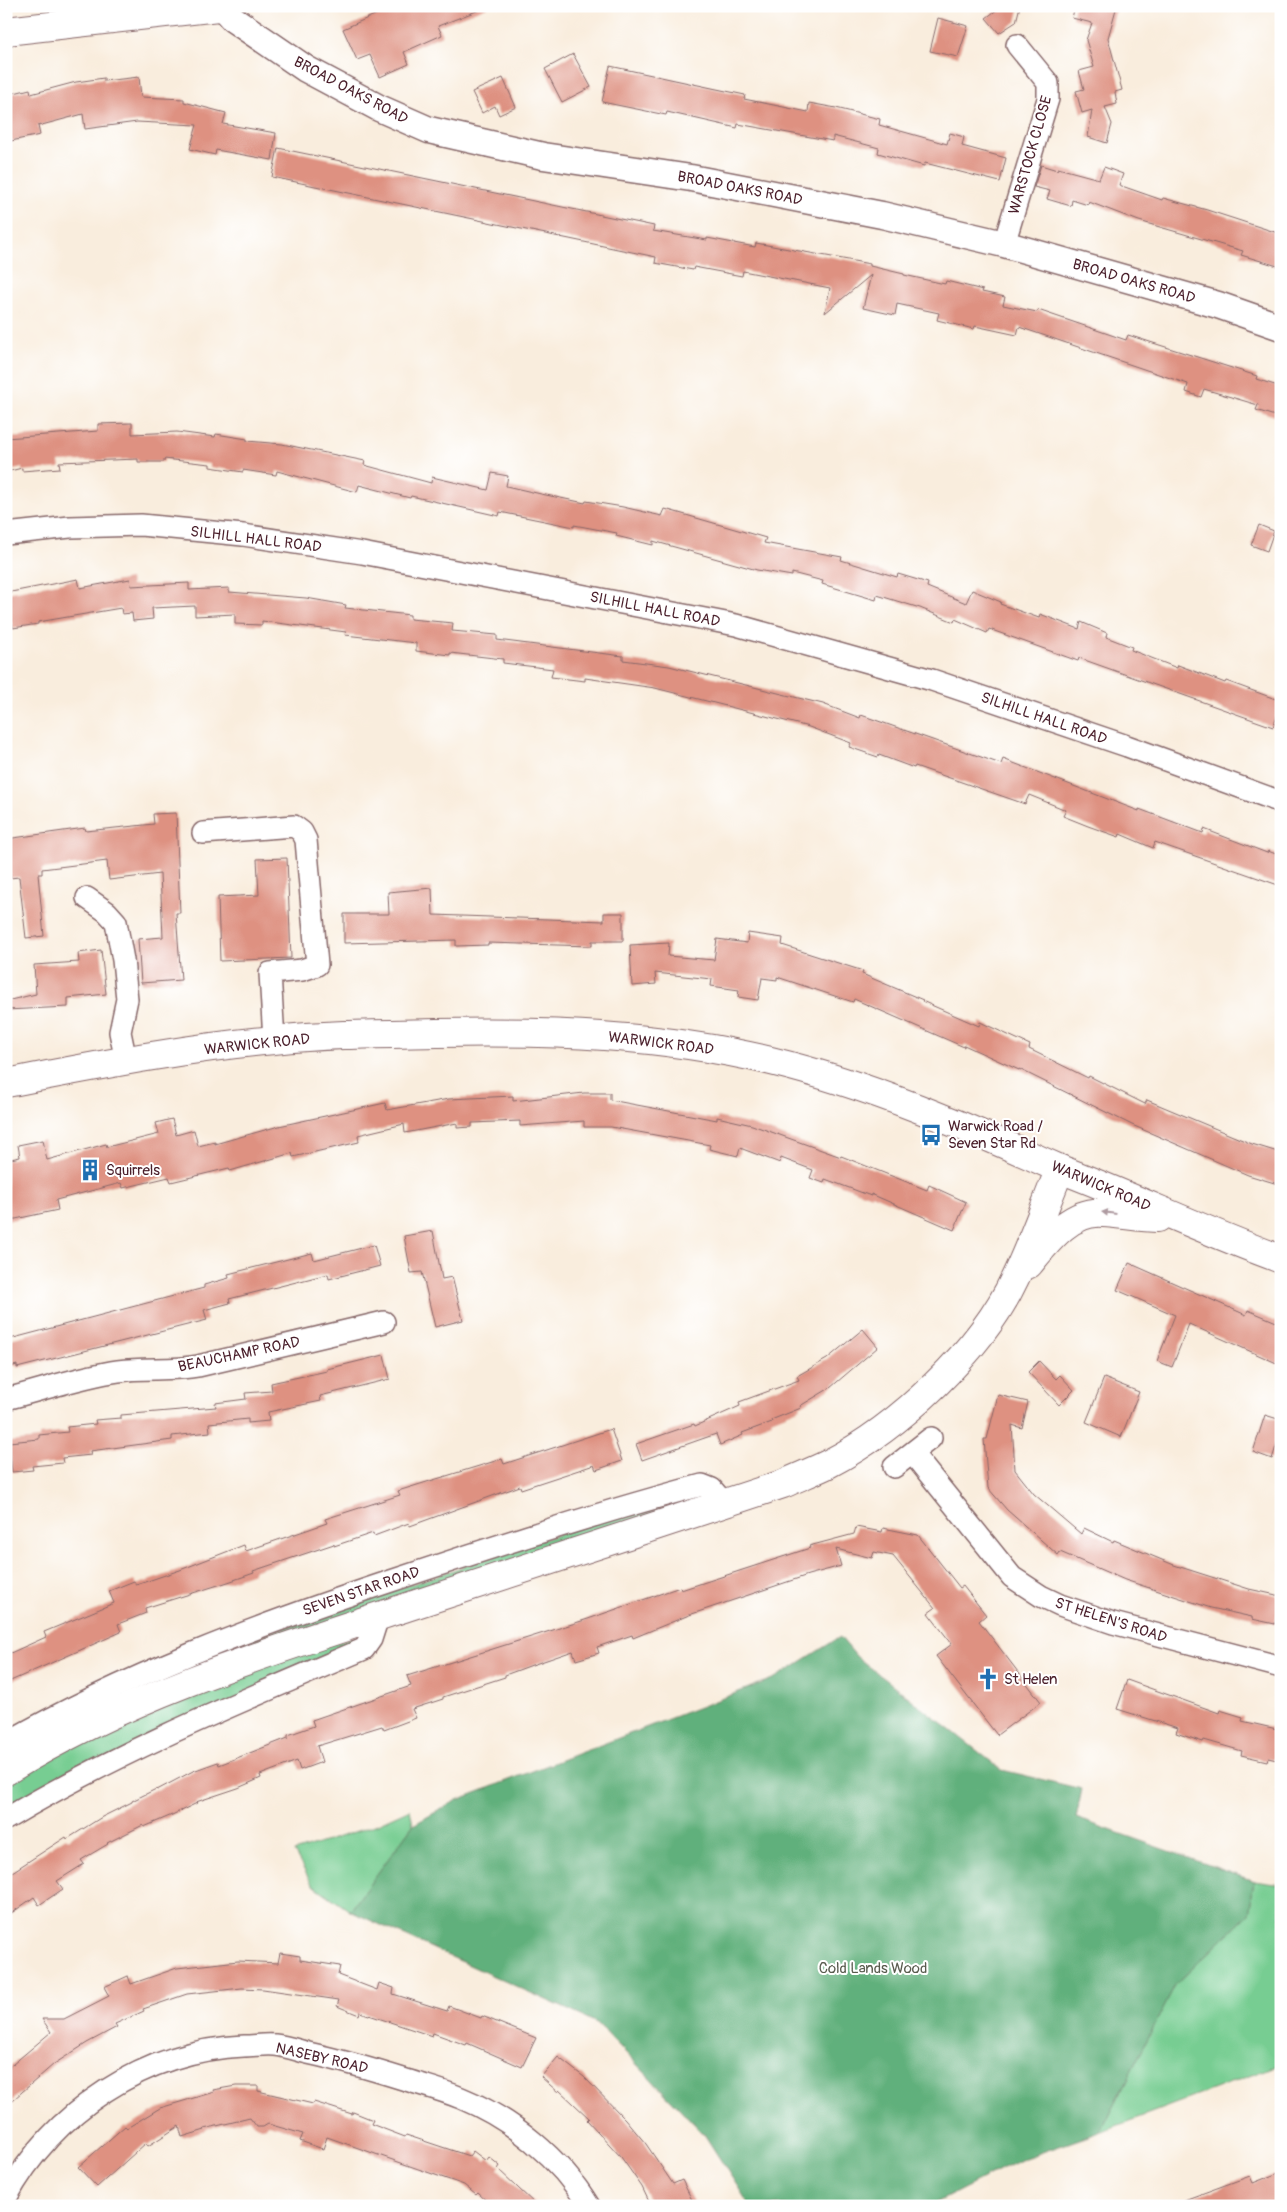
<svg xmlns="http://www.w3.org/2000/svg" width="1287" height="2212" font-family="Pangolin,sans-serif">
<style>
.green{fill:#77cd92;stroke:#60765e}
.forest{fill:#61b07c;stroke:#566854}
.building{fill:#de9181}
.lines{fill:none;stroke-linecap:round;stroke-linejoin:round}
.minor-casing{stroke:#876769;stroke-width:24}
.tertiary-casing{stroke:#876769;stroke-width:29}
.secondary-casing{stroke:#876769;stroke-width:30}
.trunk-casing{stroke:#876769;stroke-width:30}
.minor{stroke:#fff;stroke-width:21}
.tertiary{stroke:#fff;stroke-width:26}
.secondary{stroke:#fff;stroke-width:28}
.trunk{stroke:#fff;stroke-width:28}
.oneway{fill:#ae9aa0}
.labels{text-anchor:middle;stroke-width:4;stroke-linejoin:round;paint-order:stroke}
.street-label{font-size:15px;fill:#4a1f2b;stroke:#fff}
.poi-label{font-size:15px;fill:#4a1f2b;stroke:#fff;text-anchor:start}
.park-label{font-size:15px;fill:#5a5c4f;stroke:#fff}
</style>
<rect width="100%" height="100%" fill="#fff"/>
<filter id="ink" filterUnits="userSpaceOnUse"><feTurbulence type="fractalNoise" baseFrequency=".02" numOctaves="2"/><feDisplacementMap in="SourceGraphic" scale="10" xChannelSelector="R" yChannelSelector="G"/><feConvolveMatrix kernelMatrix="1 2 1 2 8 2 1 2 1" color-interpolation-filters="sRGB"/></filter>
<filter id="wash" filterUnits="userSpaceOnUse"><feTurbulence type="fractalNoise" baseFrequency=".0096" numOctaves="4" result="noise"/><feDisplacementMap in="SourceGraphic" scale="20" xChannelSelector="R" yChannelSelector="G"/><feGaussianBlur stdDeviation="1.12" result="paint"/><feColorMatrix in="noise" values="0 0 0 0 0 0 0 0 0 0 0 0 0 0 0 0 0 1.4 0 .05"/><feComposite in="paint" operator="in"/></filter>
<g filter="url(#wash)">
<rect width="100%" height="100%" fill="#f9eddd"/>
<path class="green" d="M698,1497L699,1500L6,1758V1750L184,1661L628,1511Z
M354,1637L356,1640L351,1648L6,1811V1785L63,1750L216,1681Z
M410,1809L413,1825L350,1911L312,1884L294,1852L375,1825Z
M1254,1881L1281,1885V2064L1100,2132L1175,1985L1249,1914Z"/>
<path class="forest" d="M840,1637L857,1657L1002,1770L1082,1789L1076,1818L1254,1881L1249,1914L1175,1985L1100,2132L1022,2159L930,2206H750L704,2134L597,2023L350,1911L413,1825L457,1800L775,1678Z"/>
<g id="blocks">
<path class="building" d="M395,6H486L487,7L438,26L442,35L404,52L409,64L380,77L370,55L357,60L343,29Z
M1002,6H1020L1016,22L999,33L986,18Z
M1075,6H1107L1116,9L1108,38L1122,90L1115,92L1117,104L1105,107L1112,124L1107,143L1088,137L1092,110L1082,113L1076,91L1084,89L1079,71L1094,67L1086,40L1092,23L1072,18Z
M938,18L968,26L958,57L930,51Z
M573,54L591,87L562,102L545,69Z
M610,66L712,88L745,95L744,99L808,112L809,103L836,108L880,119L879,125L947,144L950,133L964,137L962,146L1006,158L1000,182L925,163L924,166L878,153L879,148L833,136V141L738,124L737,128L667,112L666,115L602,102Z
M139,77L141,97L184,99V102L226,113L223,124L276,133L272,160L216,150L215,155L190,149L197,125L137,122L85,129L83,114L38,126L40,135L11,141L10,137L6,138V95L30,89L31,94L76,82L104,78V81Z
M503,78L516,107L499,115L495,106L482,113L472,92Z
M278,148L654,226L653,231L707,240V238L755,247L756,243L870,264V266L904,274V275L945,284L946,281L983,290L982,292L1005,297L1003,305L1037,312L1038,310L1126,340L1128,335L1257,376L1256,379L1281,387V418L1256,410L1258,405L1204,389L1201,397L1186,392L1188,384L1019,327L1017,335L975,326L974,329L937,320L939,313L897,304L895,315L863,308L871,275L825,313L830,288L743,271L742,276L694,267L693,270L655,263L656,257L272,177Z
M1041,165L1057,170L1058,168L1099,179L1104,167L1123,174L1119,185L1162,200L1163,198L1207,210L1281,234V267L1241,255L1243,251L1139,221L1089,202L1088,205L1072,200L1071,206L1047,199L1050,191L1034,187Z
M132,423V434L177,432L215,437L216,434L247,439V441L282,444L365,461L364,465L431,483L432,477L488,490L492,473L508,476L506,486L541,494L585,503L586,501L623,507L662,516L665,509L766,538L764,543L842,557L841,560L897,577L898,574L928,583L927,587L966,603L972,590L1001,602L1000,604L1039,618L1040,614L1079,629L1081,622L1107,633L1106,637L1132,647L1131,650L1177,668L1178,665L1225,683L1226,681L1281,701V706L1273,727L1079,658L1078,661L989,629L987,633L955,619L954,622L920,608L877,595L876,600L822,584L823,581L792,573V576L757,570L653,541V545L616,536L617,533L574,525V527L500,512L499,516L411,496L410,498L359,485L357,492L277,471L276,475L243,470V472L210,467V464L164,459V462H138V459L59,462L60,468L22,471V468L6,472V438L98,431V424Z
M1259,525L1274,531L1267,551L1251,545Z
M78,579L80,588L130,579L131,586L189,583V590L229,588V592L306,598L346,605L345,608L410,615V619L453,623L452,631L497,635V640L623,656V660L669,666L778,693L823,704L860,718L861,715L1001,764L1003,759L1139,811V809L1203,833L1204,829L1267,853L1268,851L1281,856V886L1155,842L1153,848L1120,834L1119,837L1088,826L1063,816L1066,810L1029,795L1025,804L915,766L914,768L879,755L878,757L849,747L851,743L809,727L655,688L585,678V681L551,677L553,669L503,663V659L450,653V655L416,651V643L345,635L346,632L262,621V625L235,624V614L195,616V606L152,608L153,619L133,621L132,613L122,614L121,608L38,622V624L13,628L12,623L6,624V593Z
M176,813L180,913H176L181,980L141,983L138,939L163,937L160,874L109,880L107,861L42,869V874H38L44,936L26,938L19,877L10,878L6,839L85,828L86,831L154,824L153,814Z
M287,858L291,958L220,961L218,897L259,895L257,859Z
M432,888L433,915L604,921V913H623V941H592V946L488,943V945L456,946V940L344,943V914H389L388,892Z
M748,933L783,938L782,945L863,971L862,974L923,1000L922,1001L979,1026L980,1022L1030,1045L1029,1049L1088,1078L1089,1076L1145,1104L1147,1100L1252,1144L1281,1153V1185L1248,1175L1132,1125L1019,1069V1070L964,1045V1047L854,999L853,1002L777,977V980L762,978L758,1000L738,997L739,990L711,986L712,979L655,973L656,984L632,986L630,945L669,943L668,956L714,960L717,939L747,943Z
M101,950L106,994L68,998V1007L6,1010V1001L36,994L34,965L79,962L78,953Z
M584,1093H610V1100L717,1120V1117L752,1125L841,1157V1156L927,1190L929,1185L966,1202L954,1230L871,1194V1196L825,1179L824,1183L810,1178L813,1170L781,1158L780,1163L740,1148L738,1156L709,1149L710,1145L611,1127H584V1121L520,1126V1121L472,1123V1127L457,1128V1123L405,1133L404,1124L358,1135L359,1142L293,1157L292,1153L230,1171L229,1168L171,1182L169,1177L123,1188L121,1183L56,1200L58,1210L6,1221V1160L20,1157L18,1145L43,1140L47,1160L106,1144L107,1147L159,1134L156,1123L172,1119L176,1135L194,1130L198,1146L215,1142V1144L279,1126L385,1103L387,1110L449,1099L513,1096V1101Z
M433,1231L442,1279L452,1277L463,1320L435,1327L422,1272L411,1273L404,1236Z
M374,1245L380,1266L329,1279L328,1274L229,1299L230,1303L204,1310L207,1320L17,1368V1365L6,1368V1340L204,1288V1285L229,1278L228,1274L312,1253L314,1260Z
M1129,1263L1246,1315L1248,1310L1281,1324V1365L1189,1324L1172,1367L1157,1361L1175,1315L1117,1290Z
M863,1329L878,1347L830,1388L800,1406L801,1408L771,1420L772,1422L742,1433L743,1435L720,1445L716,1434L642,1460L636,1444L694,1424L695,1426L740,1406L739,1402L799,1380L797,1376L827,1359Z
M384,1355L390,1379L320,1396L321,1401L268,1412L269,1421L248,1423V1419L209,1423L210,1432L172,1436V1440L90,1451L91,1455L62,1458L63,1463L32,1466L33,1470L12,1472L9,1442L39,1439V1435L68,1432L67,1427L96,1424L95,1420L121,1418V1415L216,1407L215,1403L246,1399L245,1393L272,1391L271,1383L327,1371V1369Z
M1039,1361L1056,1379L1060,1375L1074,1390L1059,1405L1028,1372Z
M1104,1378L1139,1392L1121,1437L1086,1422Z
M998,1395L1028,1402L1022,1428L1012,1425L1015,1470L1034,1494L1081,1534L1084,1528L1113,1542L1114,1540L1174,1565L1249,1589L1281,1596L1275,1624L1252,1619V1617L1211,1608L1125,1580L1060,1552L1058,1555L1007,1510L988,1488L984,1439H987Z
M1265,1415L1281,1420V1431L1272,1459L1253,1452Z
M611,1429L622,1461L596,1470L594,1465L521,1489L520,1486L410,1526L409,1523L374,1536L373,1533L334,1546V1544L253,1571L254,1573L228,1582L145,1608L146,1613L118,1624L121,1632L6,1683V1655L46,1637L44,1632L114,1603L109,1591L134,1581L136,1585L180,1570L244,1545L246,1551L327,1523L325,1519L400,1495L398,1491L430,1481L502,1459L504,1464Z
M856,1527L882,1532L883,1528L918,1535L960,1588L963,1586L986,1615L979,1621L1041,1702L997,1735L936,1656L952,1644L928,1613L935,1608L893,1556L874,1552L872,1558L836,1549L841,1566L808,1575L689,1615L633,1638L632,1635L597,1647L599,1653L576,1660L573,1651L532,1665L505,1675V1677L443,1697V1699L412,1709L416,1718L384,1730L382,1726L317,1746L322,1762L300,1770L297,1761L260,1775L261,1778L238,1788L196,1802L197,1803L172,1815L144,1827L143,1825L107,1843L108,1844L81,1860L84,1864L57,1881L63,1889L39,1905L34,1897L6,1917V1876L66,1837L67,1839L102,1817L132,1802V1801L156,1789L157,1790L193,1771L218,1762L219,1765L288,1738V1735L314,1726L312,1720L411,1686L407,1676L588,1619L680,1587L681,1590L810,1548L809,1546L854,1534Z
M1127,1680L1219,1713L1220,1710L1243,1717L1242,1721L1281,1730V1761L1268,1758L1267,1761L1241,1755L1242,1751L1204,1740L1203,1742L1176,1733L1178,1728L1117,1709Z
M280,1953L300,1956V1960L340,1966L338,1975L377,1990L379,1983L394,1988L393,1994L447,2011L449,2006L481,2018L482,2016L536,2038L522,2067L467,2043L466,2045L433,2033L432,2036L360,2012L359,2015L337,2006L339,2000L263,1989L242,1988L187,1994L143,2009L144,2011L115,2024L117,2027L87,2043L54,2064L6,2106V2070L51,2032L42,2019H64L109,1996L104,1987L128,1976L131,1984L177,1968L238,1961L278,1963Z
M558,2057L584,2077L625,2119L646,2144L673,2184L682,2180L695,2206H651L642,2187L621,2157L587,2120L589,2118L559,2090L558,2092L541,2077Z
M236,2086H258V2091L313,2104L314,2102L352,2114L353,2112L373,2120L371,2124L405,2137L406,2135L469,2156L473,2151L486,2161L489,2157L500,2166L498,2169L537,2206H492L478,2193L476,2195L464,2185L327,2137L323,2149L300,2141L303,2134L268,2124L263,2127H257L250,2118L204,2129L205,2130L182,2137L179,2126L148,2146L146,2143L97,2187L78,2167L125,2126L127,2128L160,2108L214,2092L213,2090Z
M1281,2172V2203L1273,2206H1176V2203L1250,2176L1253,2183Z"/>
</g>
</g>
<g filter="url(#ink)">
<use href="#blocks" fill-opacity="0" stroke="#876769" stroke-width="1"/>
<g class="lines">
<g class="minor-casing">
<path id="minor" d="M1004,244L1048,99V83L1017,45
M6,534L70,527L141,525L243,535L362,553L736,625L932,680L1127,746L1281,802
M203,833L294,826L302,832L306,840L317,965L302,970L270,973L274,1040
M87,898L107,912L116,922L123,960L127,999L120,1032L126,1061
M6,1399C42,1390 82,1376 118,1371C144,1367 171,1371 198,1366L384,1322
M913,1454L1012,1577L1041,1596L1060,1605L1113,1623L1281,1667
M894,1467L931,1438
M6,1743C127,1674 256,1626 388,1582C492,1547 596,1513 702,1485L712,1489L724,1503
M6,1819C119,1751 242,1701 364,1649L371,1639L378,1617
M6,2198C53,2111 145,2050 244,2046C254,2046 265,2044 275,2045C286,2046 297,2050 308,2053C340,2060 371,2069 403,2079C422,2085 442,2090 461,2098C512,2119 560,2158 589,2206"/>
</g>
<g class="tertiary-casing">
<path id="tertiary" d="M222,7L233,19L306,69L379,108L429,130L543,156L691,178L882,215L1004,244L1218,305L1281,327"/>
</g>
<g class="secondary-casing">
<path id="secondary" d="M6,31L227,6
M6,1083C95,1066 184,1048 274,1040C328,1034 383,1034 437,1033C549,1031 660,1034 771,1061C870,1085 967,1127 1060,1169"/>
</g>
<g class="trunk-casing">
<path id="trunk" d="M1029,1264C1048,1241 1071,1210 1103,1213C1122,1214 1140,1218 1158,1218
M6,1771C130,1694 269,1652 407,1607C532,1567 658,1525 783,1484C798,1477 814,1471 828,1464C898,1428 982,1350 1015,1278C1032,1243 1045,1205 1060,1169C1134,1197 1206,1232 1281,1259"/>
</g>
<use href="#minor" class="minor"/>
<use href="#tertiary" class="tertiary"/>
<use href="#secondary" class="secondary"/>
<use href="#trunk" class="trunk"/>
</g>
<defs><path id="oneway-solid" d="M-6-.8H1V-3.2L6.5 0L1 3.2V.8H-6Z" transform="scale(1.25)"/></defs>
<use class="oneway" href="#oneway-solid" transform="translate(1109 1213) rotate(-173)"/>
</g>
<defs>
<g id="bus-bare" transform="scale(1.725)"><path d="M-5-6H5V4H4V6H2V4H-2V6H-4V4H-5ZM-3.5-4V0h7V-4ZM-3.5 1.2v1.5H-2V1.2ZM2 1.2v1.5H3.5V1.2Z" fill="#1f6fb2" stroke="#fff" stroke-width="2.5" paint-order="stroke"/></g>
<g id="building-bare" transform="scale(1.725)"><path d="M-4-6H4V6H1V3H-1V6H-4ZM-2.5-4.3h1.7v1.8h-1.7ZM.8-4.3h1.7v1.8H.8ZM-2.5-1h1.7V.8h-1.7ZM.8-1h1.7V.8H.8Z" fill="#1f6fb2" stroke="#fff" stroke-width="2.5" paint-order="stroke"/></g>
<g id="church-bare" transform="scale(1.725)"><path d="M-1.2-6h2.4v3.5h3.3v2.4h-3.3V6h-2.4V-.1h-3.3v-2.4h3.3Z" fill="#1f6fb2" stroke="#fff" stroke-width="2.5" paint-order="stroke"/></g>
</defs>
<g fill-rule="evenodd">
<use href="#bus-bare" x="931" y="1135"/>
<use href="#building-bare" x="90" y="1170"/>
<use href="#church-bare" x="988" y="1679"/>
</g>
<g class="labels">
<g class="street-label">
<text transform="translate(351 90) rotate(28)" y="5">BROAD OAKS ROAD</text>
<text transform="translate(1030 155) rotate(-74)" y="5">WARSTOCK CLOSE</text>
<text transform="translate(740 188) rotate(11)" y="5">BROAD OAKS ROAD</text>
<text transform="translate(1134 281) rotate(16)" y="5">BROAD OAKS ROAD</text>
<text transform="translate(256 539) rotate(7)" y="5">SILHILL HALL ROAD</text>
<text transform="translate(655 609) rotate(11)" y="5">SILHILL HALL ROAD</text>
<text transform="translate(1044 718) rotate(19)" y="5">SILHILL HALL ROAD</text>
<text transform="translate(661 1043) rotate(7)" y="5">WARWICK ROAD</text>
<text transform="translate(257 1044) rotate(-6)" y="5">WARWICK ROAD</text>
<text transform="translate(1101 1186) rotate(23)" y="5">WARWICK ROAD</text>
<text transform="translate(239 1354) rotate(-12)" y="5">BEAUCHAMP ROAD</text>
<text transform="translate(361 1591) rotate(-19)" y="5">SEVEN STAR ROAD</text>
<text transform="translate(1111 1620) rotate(18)" y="5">ST HELEN'S ROAD</text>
<text transform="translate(322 2058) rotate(13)" y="5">NASEBY ROAD</text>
</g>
<g class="poi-label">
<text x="948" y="1131">Warwick Road /<tspan x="948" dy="17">Seven Star Rd</tspan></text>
<text x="106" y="1175">Squirrels</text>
<text x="1004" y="1684">St Helen</text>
</g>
<g class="park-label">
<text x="873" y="1973">Cold Lands Wood</text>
</g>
</g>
<rect width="1287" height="2212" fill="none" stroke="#fff" stroke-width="25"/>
</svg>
